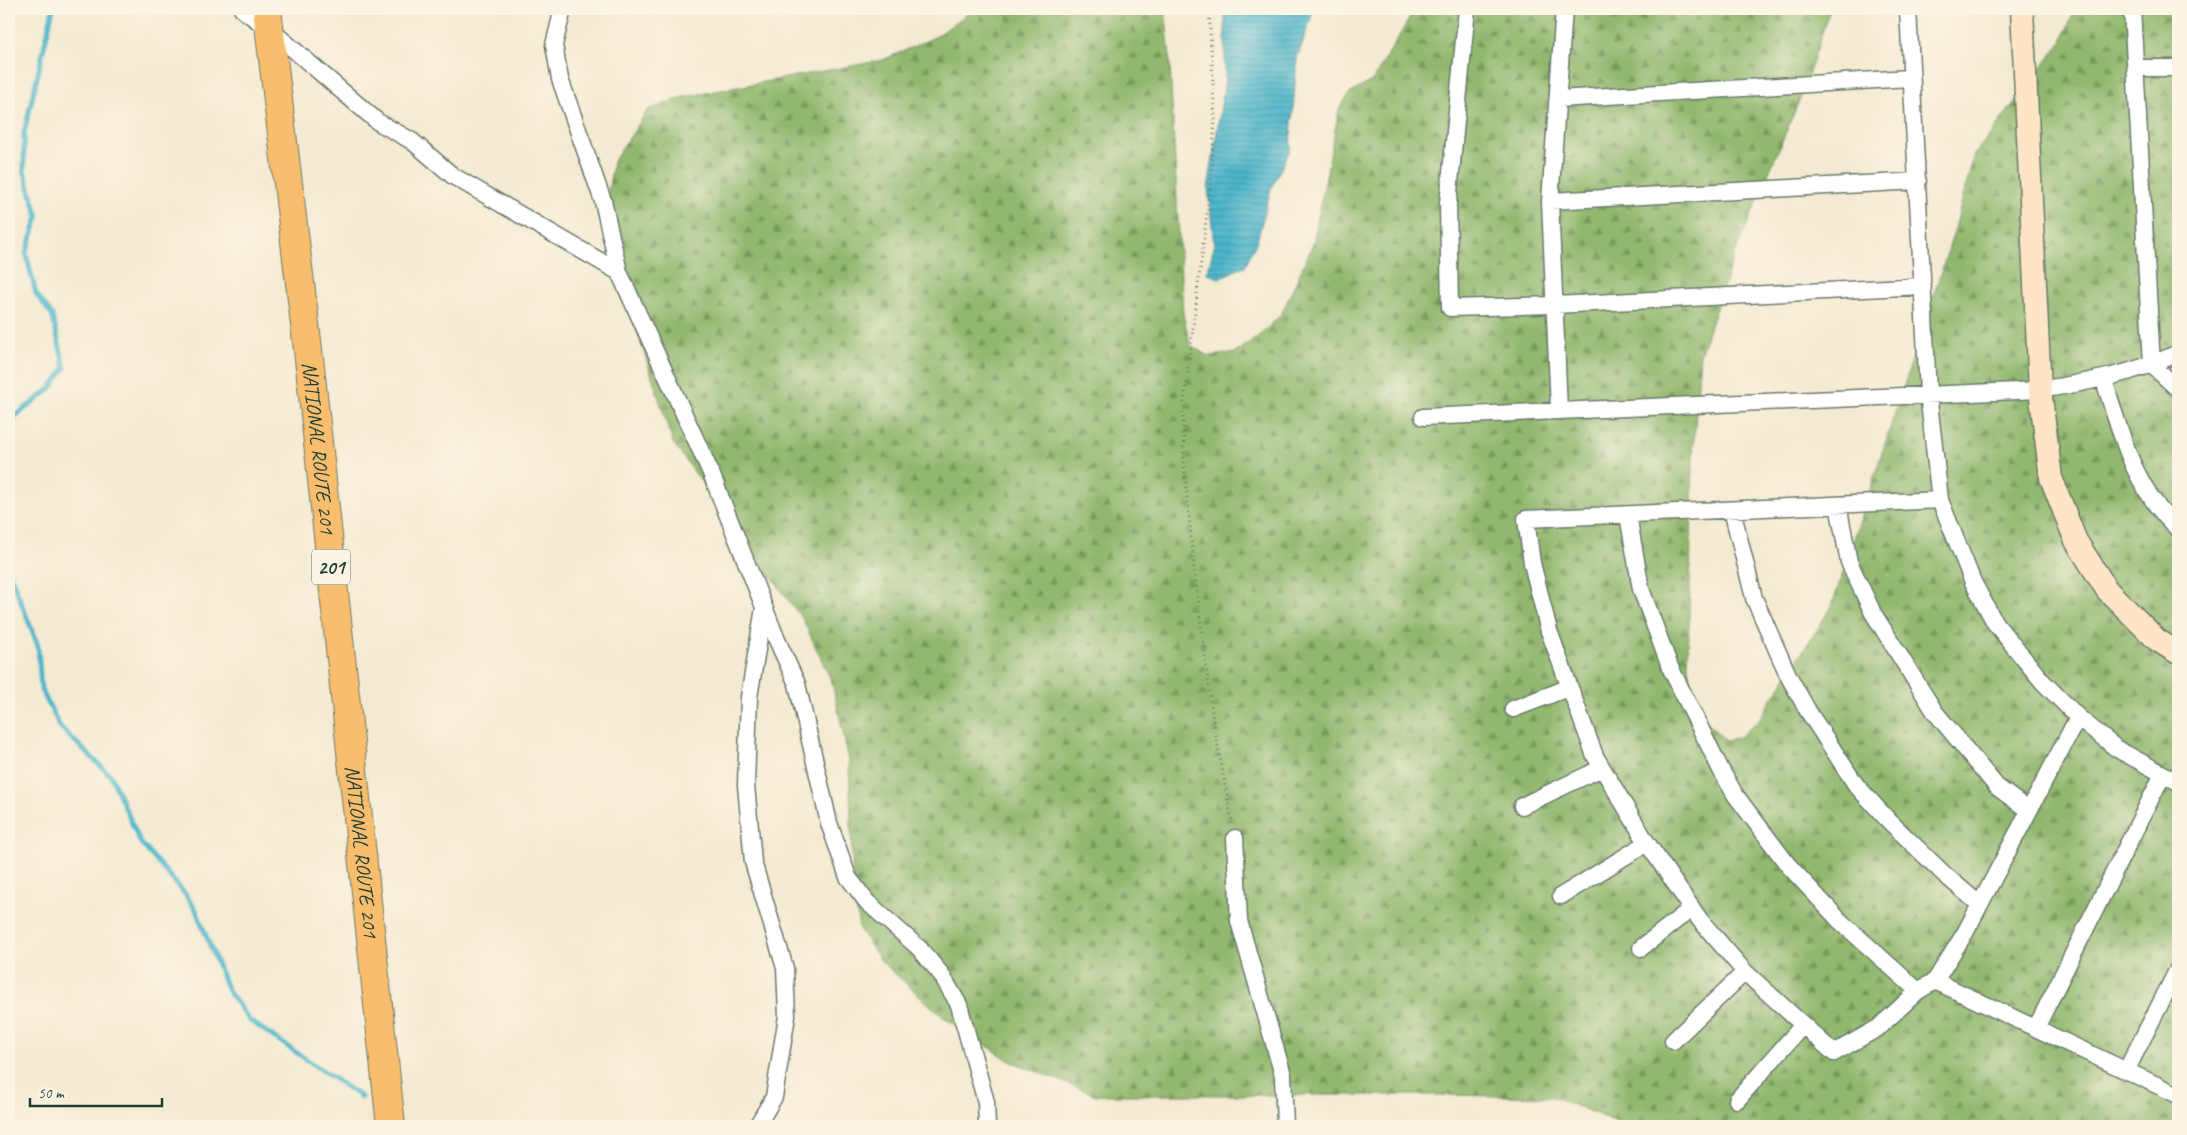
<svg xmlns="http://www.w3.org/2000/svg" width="2187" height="1135" font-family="Caveat,sans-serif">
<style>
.forest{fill:url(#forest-firs);stroke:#587a51}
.water{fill:url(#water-rules);stroke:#367a80}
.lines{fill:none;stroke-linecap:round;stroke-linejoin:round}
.stream{stroke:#4eb6cc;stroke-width:5}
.street-casing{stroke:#6a7a6b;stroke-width:19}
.secondary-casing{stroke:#6a7a6b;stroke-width:25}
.highway-casing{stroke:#6a7a6b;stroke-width:30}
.path{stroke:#6a7a6b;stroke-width:3;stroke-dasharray:1 4;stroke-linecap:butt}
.street{stroke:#fff;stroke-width:16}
.secondary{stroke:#fde5c5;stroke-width:22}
.highway{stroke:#f9be6d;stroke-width:28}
.labels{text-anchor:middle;stroke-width:5;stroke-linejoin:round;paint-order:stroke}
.shield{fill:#fcf5e5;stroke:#617469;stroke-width:1}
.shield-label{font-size:20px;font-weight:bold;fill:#1f3d34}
.street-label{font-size:21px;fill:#1f3d34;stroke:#fcf5e5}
</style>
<defs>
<pattern id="forest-firs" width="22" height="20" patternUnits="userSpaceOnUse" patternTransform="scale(1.25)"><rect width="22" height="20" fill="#91b86e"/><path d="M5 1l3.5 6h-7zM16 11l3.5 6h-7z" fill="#76975b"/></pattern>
<pattern id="water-rules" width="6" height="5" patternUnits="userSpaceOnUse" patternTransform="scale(1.25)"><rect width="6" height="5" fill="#4eb6cc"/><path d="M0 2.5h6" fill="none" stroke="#4095a6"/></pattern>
</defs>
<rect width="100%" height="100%" fill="#fcf5e5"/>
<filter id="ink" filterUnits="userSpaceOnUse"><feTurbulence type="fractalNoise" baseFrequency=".02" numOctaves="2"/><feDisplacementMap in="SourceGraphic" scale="10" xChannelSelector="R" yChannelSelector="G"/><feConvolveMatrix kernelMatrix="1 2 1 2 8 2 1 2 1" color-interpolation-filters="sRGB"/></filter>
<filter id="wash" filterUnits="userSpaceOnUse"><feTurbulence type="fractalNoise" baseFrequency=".0096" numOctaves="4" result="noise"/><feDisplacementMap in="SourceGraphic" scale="20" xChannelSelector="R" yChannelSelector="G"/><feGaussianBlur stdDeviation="1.12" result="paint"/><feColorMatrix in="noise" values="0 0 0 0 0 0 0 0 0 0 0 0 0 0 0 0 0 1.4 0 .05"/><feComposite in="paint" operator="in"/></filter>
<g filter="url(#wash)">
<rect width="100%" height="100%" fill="#f4ead1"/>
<path class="forest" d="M974,9H1165L1169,47L1183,314L1190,345L1208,356L1235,353L1255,339L1281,315L1313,244L1339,109L1349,94L1373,80L1415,9H1830L1802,94L1734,256L1700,355L1693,454L1688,666L1694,709L1726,741L1741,736L1758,721L1832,606L1954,232L1974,155L2062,41L2075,9H2178V1126H1627L1553,1097L1440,1095H1096L1010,1061L943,1017L882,962L859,929L853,884L849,761L832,682L803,620L673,443L616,264L608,193L613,162L648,110L683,97L883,60L937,36Z"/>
<path class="water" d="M1222,9H1314L1297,59L1290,150L1271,189L1257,241L1245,266L1219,278L1207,273L1214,247L1208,188L1225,80V16Z"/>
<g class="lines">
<path class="stream" d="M9,421L50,389L65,368L52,315L36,294L26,253L38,217L24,170V133L53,9
M9,571L38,646L41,689L60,727L111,776L140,842L185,894L196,910L228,991L249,1020L361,1097"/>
</g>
</g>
<g filter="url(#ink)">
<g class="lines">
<g class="street-casing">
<path id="street" d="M242,9L272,31L378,122L412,141L453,176L619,272
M563,9L554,45L560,79L603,201L619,272L711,473L777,640L797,684L829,823L848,877L867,902L919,948L941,974L959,1005L986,1102L987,1126
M1467,9L1448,203L1450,308L1555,305L1923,286
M1908,9L1928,393L1940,500L1973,582L1995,623L2042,681L2078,717L2117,749L2178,782
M2132,9L2152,365L2178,389
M2136,68H2178
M1558,99L1910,78
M1550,201L1918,181
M2104,380C2121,434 2134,489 2178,529
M1559,410L1550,201L1564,9
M1423,417L2040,390C2088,382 2134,374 2178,353
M1940,500L1526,519L1532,563L1549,631L1595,756L1647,843L1700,920L1745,972L1834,1053L1878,1028L1918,991L1935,981L1965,933L2078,717
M1838,505L1849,562L1873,613L1935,712L1997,787L2028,810
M1732,510L1754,598L1789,677L1808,711L1856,785L1889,821L1945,875L1979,904
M1628,515L1641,589L1670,667L1722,772L1736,796L1788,865L1840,921L1918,991
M1513,709L1568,688
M1522,806L1602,768
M1235,838L1239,921L1283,1075L1285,1126
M1561,896L1647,843
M1641,948L1692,908
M1935,981L2178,1095
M2036,1028L2163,774
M1673,1041L1745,972
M2126,1071L2178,969
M1737,1100L1803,1025
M757,1126L774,1097L787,1016L785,968L753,862L746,785L749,697L764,608"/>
</g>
<g class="secondary-casing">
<path id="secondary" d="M2022,9L2040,390L2051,478L2076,541L2107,590L2157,640L2178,653"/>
</g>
<g class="highway-casing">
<g id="highway">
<path id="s1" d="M267,9L309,358L391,1126"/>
</g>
</g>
<path class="path" d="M1209,9L1215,119L1211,179L1183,411L1184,463L1194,568L1213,720L1232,822"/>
<use href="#street" class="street"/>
<use href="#secondary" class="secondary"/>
<use href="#highway" class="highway"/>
</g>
</g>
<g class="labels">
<rect class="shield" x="312" y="549.5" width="38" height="35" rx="4"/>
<g class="shield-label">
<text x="331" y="574">201</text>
</g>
<g class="street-label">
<text dy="7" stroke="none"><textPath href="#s1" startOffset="442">NATIONAL ROUTE 201</textPath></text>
<text dy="7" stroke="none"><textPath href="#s1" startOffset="848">NATIONAL ROUTE 201</textPath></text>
</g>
</g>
<rect width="2187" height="1135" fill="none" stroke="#fcf5e5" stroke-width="30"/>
<path d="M30 1098v8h132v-8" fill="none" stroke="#1f3d34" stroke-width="2.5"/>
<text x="38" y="1098" font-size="15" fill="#1f3d34" stroke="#fcf5e5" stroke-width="4" paint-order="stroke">50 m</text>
</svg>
